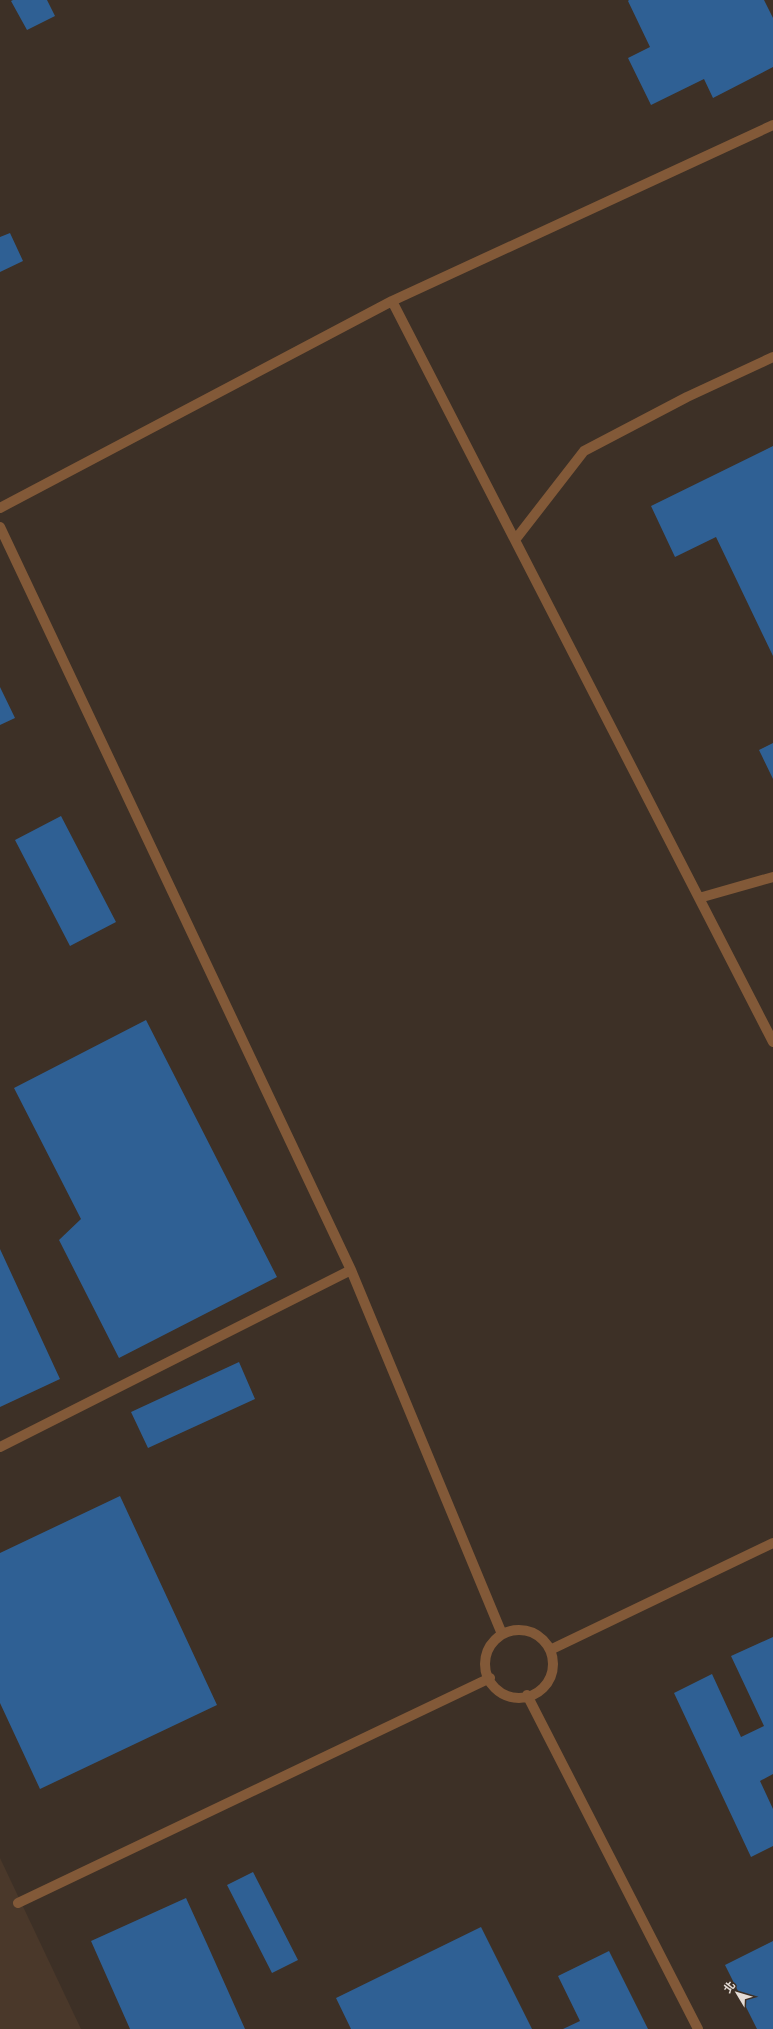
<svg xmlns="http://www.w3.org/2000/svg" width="773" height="2029" font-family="Inter,'Noto Sans TC',sans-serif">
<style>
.built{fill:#4a382a}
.building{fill:#2f6094}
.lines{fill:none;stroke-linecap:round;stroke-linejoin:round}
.lane{stroke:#825938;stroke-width:10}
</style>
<rect width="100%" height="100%" fill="#3d3026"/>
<path class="built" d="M0,1858L81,2029H0Z"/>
<path class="building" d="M13,0H47L55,16L27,30L11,1Z
M629,0H764L773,18V67L713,98L704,79L651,105L628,58L650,47L628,1Z
M10,233L23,261L0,272V237Z
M773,446V656L716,537L675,557L651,506Z
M0,687L15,718L0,725Z
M773,743V779L759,750Z
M61,816L116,922L70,946L15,840Z
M146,1020L277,1277L119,1358L59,1240L81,1219L14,1088Z
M0,1249L60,1379L0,1407Z
M239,1362L255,1399L148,1448L131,1412Z
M120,1496L217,1705L40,1789L0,1703V1553Z
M773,1637V1774L760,1781L773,1809V1846L751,1857L674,1693L712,1674L741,1737L764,1726L731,1656Z
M253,1872L298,1960L272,1973L227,1885Z
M186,1898L207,1944L245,2029H130L91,1941Z
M481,1927L532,2029H351L336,1998Z
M773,1941V2029H757L725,1965Z
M609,1951L648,2029H563L580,2021L558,1976Z"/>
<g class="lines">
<path class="lane" d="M392,301L773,1042
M0,508L392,301L773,125
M0,527L351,1270L502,1634
M515,540L584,451L687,397L773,357
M699,898L773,877
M0,1447L351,1270
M485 1664a34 34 0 1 1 68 0a34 34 0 1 1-68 0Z
M550,1650L773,1543
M527,1695L698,2029
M18,1903L490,1678"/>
</g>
<g transform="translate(737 1993) rotate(308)" stroke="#3d3026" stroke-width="3" paint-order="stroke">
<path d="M0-3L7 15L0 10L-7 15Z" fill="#e4dcd6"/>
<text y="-6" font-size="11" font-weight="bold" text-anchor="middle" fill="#e4dcd6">北</text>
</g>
</svg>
